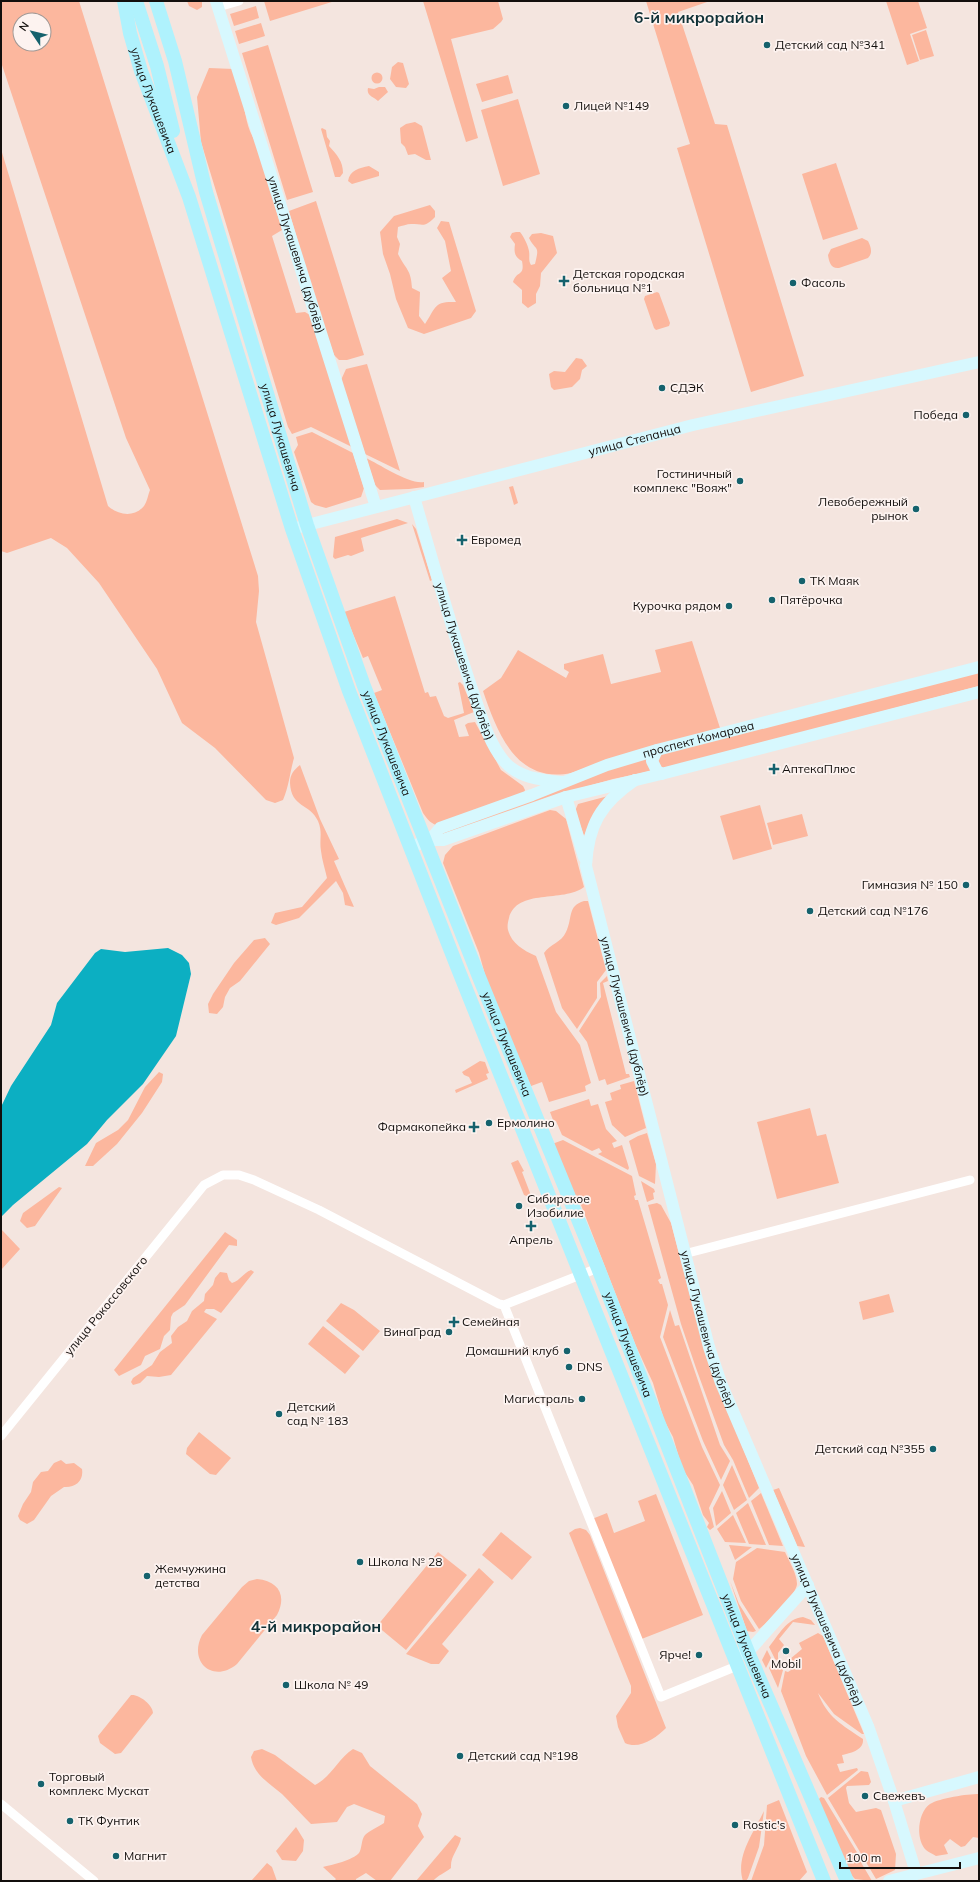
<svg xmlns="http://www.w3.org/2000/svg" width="980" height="1882" font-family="Mulish,sans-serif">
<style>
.green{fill:#fcb79e;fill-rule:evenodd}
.water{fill:#0cafc2}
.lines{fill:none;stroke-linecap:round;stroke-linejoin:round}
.street{stroke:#fff;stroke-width:9}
.secondary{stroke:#d7f8fe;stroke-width:12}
.primary{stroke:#aff2fd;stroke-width:14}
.poi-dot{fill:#15626d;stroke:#fdf3f0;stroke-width:1.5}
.labels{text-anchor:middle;stroke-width:3.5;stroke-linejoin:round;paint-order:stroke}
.poi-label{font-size:12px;fill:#130f0d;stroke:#fdf3f0;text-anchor:start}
.street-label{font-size:12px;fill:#130f0d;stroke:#fdf3f0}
.district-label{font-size:16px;font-weight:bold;fill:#0f3137;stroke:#fdf3f0}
</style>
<rect width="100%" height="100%" fill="#f4e5df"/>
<path class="green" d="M1,1H79L258,576L259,591L256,622L294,758C290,772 289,786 283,800L275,803L266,800L215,748L182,723L157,669L99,583L67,548L51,538L7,553L1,551V149L108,506C118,515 134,518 144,506C147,502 148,495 150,490L126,438L1,62ZM20,20H44V44H20Z
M187,1H202V7L197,10L189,6Z
M264,1H335L270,21Z
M423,1H498L503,19L501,22L493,29L451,39L478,138L466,142Z
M646,1H710L678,12L715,124L727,125L804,376L751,392L677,148L690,144Z
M886,1H918L927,28L910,34L919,61L907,65Z
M256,6L259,18L234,26L230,14Z
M261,23L265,36L239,44L235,31Z
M926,30L934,56L920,60L912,35Z
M268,45L313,192L287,200L242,53Z
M398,62L403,63L409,84L406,88L396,87L390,79L392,67Z
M209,68L234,69C237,78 240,87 242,97C246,115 246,128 257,144L282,230L272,236L296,313L305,312L310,315L352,447L311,427L292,434L288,427L201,142L197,97Z
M371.5 78a5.5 5.5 0 1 1 11 0a5.5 5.5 0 1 1-11 0Z
M508,75L513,93L482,102L476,84Z
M379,87H385L388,92L378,101C374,97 366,96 368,88L374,89Z
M518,99L540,174L503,186L481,110Z
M415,122L422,126L431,160H426L415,154L408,155L405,147L401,143L400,128L406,124Z
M322,128L326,130L327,137L330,141L329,146C337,155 343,161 343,173L340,177H335L321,129Z
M836,163L858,229L823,240L802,174Z
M369,166L379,172V176L352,184L348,181C350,170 359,168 369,166Z
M316,201L364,355L347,360H339L334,355L315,300L289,211Z
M430,205L435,211V217C424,228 424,224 411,224C407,224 402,226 398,227L397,237L400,244L398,254C406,270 411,269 412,288L420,292L419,316L425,324C436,308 433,301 456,302L442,278L451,271L445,241L437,228L441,221L449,222L476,311L471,318L424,334L408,328L396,299L390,274L383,254L380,232L394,216Z
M516,232H520C524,237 528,245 529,251C530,257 528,260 531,265L535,264C540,244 536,252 529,238L532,234L541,233L553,236L557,253L541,273L540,286L536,294V303L528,308L522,303V290L513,282C517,270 525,277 522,261C514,257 514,251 515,244L510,237L512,233Z
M862,238L868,241C871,247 873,253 868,258L839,268C831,269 829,262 828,255L831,249Z
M657,292L659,293L670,323L669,326L656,330L654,328L644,299L645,296Z
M576,358L582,359L587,366L582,370L580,379L572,387L554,390L551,387L549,374L554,371L565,372Z
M367,364L400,471L365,454L341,380L346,369Z
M312,432L353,453L364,488L361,497L326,508L315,505L311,502L294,452L298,445L296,437Z
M366,458C379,464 410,485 424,482V487L409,489L380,490L375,485Z
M513,486L518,503L514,505L509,487Z
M397,519L408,523L361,538L364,551L351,556L348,555L335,559L333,557L335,537Z
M412,524L416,529L432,580L430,581Z
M395,596L425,693L428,692L430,697L436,696L444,716L448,718L464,713L458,683L460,682L463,685L474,712L454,720L459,737L469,736L465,725L468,723L475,722L501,770L523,786L525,790L524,793L439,826C431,824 428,820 423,813L374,693L382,690L368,656L363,658L344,612Z
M692,641L720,728C684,738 649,747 614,758C599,762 585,769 571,773C516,784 497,732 483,691L501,678L518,650L566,678L569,672L564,669V664L603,654L611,684L661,672L655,650Z
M979,672V686L665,768L613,779L560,794L442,836L440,834L608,769L661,753Z
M300,765L320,819L339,859L334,861L354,907L345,905L343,893L336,881L299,918L276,925L271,923L275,913L302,907L327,878C325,869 322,860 321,851C319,839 323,833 318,821C310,803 291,808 290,783C290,774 294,770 300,765Z
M612,795L590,822L584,836L575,811L578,804Z
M760,805L772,849L733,860L720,816Z
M550,810L556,811L566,819L584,887C563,903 517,888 509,918C508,922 507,926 508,930C512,944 523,950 536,956L556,1012L580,1045L591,1083L585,1086L586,1091L549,1102L542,1082L531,1086L489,989L479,953L443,863L445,855L453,846Z
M802,814L808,836L773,845L767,823Z
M584,901H588L606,970L597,982V998L577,1029L562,1008L544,953C550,944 561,943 566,932C573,918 567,906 584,901Z
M265,938L270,944L240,981L230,988L225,997L223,1007L217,1014L209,1013L208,1004L213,994L234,963L254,940Z
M607,976L608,981L603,983L626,1074H629L630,1077L607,1085L605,1079L599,1081L587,1042L579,1031L601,997L600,983Z
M480,1061L485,1062L489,1073L486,1074L488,1079L456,1093L455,1090L472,1083L469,1077L464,1075L462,1072Z
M159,1072L163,1074L162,1082L142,1113L117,1144L93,1166H85L96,1143L118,1130L128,1120L145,1087Z
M634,1081L646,1128L625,1137L612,1125L605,1102L612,1100L610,1093L621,1089L620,1085Z
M589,1099L591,1106L598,1104L606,1129L617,1141L612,1143L614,1148L622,1145L629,1168L628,1170L598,1154L602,1152L599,1148L592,1151L562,1135L556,1121L553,1120L550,1112Z
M810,1108L817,1136L826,1134L839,1183L777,1199L757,1122Z
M647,1133L656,1164L655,1184L639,1176L629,1141L638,1136Z
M563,1140L632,1176L636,1195L634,1196L635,1200H638L661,1278L658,1280L660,1284H662L668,1305L660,1337L702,1447L720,1485L709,1508L714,1527L710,1530L707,1527L709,1523L703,1515L693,1485L682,1468L673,1437L664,1420L653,1383L636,1346L593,1236L581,1205L572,1195L552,1144Z
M518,1160L524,1171L522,1172L532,1198L524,1195L511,1163Z
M641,1181L654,1189L655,1192L653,1193L654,1199L647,1202Z
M59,1187L62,1188L35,1226L27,1228L20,1221L23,1213Z
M657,1203L661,1205L671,1223L706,1356L759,1488L749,1498L733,1460L724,1445L696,1368L681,1324L648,1205Z
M1,1229L20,1249L1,1270Z
M225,1232L237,1240V1246L229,1245L185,1305L173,1313L171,1317L170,1330L164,1336L160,1349L145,1356L141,1365L119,1376L114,1370Z
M251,1270L254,1272L221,1313L214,1309H206L204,1312L217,1319L171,1375L159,1377L147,1376L140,1383L133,1385L131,1382L133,1378L152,1365L160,1352L172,1343L171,1336L178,1327L187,1321L192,1311L204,1301L205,1294L213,1285L215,1278L220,1272L227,1273L229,1280L232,1283C241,1280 243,1273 251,1270Z
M889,1294L894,1312L863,1320L859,1302Z
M341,1303L354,1310L380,1331L363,1351L326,1321Z
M670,1310L675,1326L679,1325L720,1445L730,1461L721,1480L703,1441L663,1337Z
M323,1326L360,1356L345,1374L308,1344Z
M199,1432L231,1458L216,1475L210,1474L186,1454L187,1448Z
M61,1460L66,1464L74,1463L82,1469C84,1481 75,1488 64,1487L51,1496L34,1520L27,1524L20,1520L18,1516L23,1504L31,1492L33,1482L41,1472L48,1471L54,1463Z
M732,1465L747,1500L734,1510L723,1485Z
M779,1488L805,1547L797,1546L773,1490Z
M722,1491L731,1513L716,1526L713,1508Z
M761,1493L783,1546L769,1545L751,1501Z
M656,1494L703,1615L639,1640L592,1519L607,1513L614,1533L645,1521L638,1501Z
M748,1503L766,1545L749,1544L736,1513Z
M733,1515L746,1543L725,1542L717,1529Z
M580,1528L586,1530L590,1535L666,1728C656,1738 639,1750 625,1743L618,1727L616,1716L631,1693V1686L569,1533L575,1529Z
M501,1532L532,1557L512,1580L482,1555Z
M729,1545L752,1547L735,1560Z
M757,1548L785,1552C789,1561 797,1574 797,1584C797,1594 767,1623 759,1629L741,1601L733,1579L736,1562Z
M438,1552L467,1575L406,1650L377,1626Z
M479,1568L494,1582L442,1644L449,1651L439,1664H431L406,1654Z
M257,1579C279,1581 287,1596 277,1615L237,1664C213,1684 188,1662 202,1635L242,1587L249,1581Z
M730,1581L739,1604L756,1631L753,1632L747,1631Z
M803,1617L811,1620L815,1625L793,1622L779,1639L784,1645L778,1653V1658L784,1664L802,1649L799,1643L818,1633L823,1636L864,1734H862L834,1714L818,1693C827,1717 842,1725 863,1739C864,1750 851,1753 842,1755L844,1763L837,1764L840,1772L857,1768L858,1770L827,1795L806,1756L781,1691L785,1671L788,1672L791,1670L775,1659L769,1647C778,1636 787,1618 803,1617Z
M767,1650L771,1658L766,1668L762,1660Z
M772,1662L783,1670L778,1688L769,1668Z
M131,1695C139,1694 153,1705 153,1713L121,1753L115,1754L100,1743L98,1736Z
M262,1749L275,1755L315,1785C331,1777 338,1759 353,1749L362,1753L370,1766L417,1804L422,1814L418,1826L424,1837L390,1881H377L366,1873L356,1879V1881H334L336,1879L323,1867C332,1865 353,1860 359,1853C362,1849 361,1840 365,1835C369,1831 378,1827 384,1823L385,1816L354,1804L347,1807L337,1822L311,1824C301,1814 292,1804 282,1794C269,1783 254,1775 251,1757L254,1751Z
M861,1771L868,1772L871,1782L869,1785L847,1786L846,1788L849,1803L856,1812L876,1808L881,1810L896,1854L895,1870L876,1879L828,1798Z
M979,1794V1838L973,1837L965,1846L961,1847L950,1839L944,1845L948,1854L936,1856C933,1854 928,1852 926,1850C915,1839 918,1812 930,1804C940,1798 967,1794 979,1794Z
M821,1797L824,1798L858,1854L856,1855L857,1860L859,1859L872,1881L855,1879L851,1875L818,1800Z
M779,1800L807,1872L799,1881H751L764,1845L767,1805Z
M764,1811L759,1847L748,1878L746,1881H743C735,1857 754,1832 764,1811Z
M296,1827L304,1840L303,1851L296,1861L282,1860L276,1851Z
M455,1835L461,1838C459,1849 450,1856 451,1868C445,1873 438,1875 433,1881H416Z
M267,1863L272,1867L277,1881H251Z"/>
<path class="water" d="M168,948L182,955L189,963L191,974L176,1036L143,1084L107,1120L87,1144L13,1205L1,1217V1107L11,1086L51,1025L57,1003L95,953L101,949L125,952Z"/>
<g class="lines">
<path class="street" d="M218,7L239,1
M684,1254L970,1180
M504,1305L661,1697L737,1666
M1,1436L204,1185L223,1175H239L254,1180L319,1210L499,1304L504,1305L598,1268
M1,1804L94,1881"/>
<g class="secondary">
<path id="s1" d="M216,1L376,507"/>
<path id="s2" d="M414,497C433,562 451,628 473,692C481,714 488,742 504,761C518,778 542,780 562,782"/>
<path id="s3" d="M292,529L693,425L979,362"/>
<path d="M657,750L652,761L657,771L662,774"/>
<path id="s4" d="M635,780C601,803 588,825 586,866L709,1347L721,1383L868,1726L894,1801L916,1873"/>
<path d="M566,797L584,857"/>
<path id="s5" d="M430,840L440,828L532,795L607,765L657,750L979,667"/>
<path d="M410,847L430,840H443L566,797L665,773L979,692"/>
<path d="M741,1654L748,1652L808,1585"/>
<path d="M894,1801L979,1777"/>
<path d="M889,1881L979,1858"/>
</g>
<g class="primary">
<path id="s6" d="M124,1L130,33L141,71L189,197L292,529L349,691L458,969L824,1881"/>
<path d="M136,1L157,66L173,131"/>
<path id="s7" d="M156,1L175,61L206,192L307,525L364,686L479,977L598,1268L748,1652L847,1881"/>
</g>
</g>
<g class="poi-dot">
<circle cx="767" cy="45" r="4"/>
<circle cx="566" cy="106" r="4"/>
<path d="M562 275h4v4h4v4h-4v4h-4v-4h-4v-4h4z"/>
<circle cx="793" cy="283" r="4"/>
<circle cx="662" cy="388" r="4"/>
<circle cx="966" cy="415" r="4"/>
<circle cx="740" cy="481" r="4"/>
<circle cx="916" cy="509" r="4"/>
<path d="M460 534h4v4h4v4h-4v4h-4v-4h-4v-4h4z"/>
<circle cx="802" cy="581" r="4"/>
<circle cx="772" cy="600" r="4"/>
<circle cx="729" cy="606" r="4"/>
<path d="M772 763h4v4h4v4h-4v4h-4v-4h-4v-4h4z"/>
<circle cx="966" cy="885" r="4"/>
<circle cx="810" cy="911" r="4"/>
<circle cx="489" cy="1123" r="4"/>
<path d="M472 1121h4v4h4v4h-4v4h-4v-4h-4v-4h4z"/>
<circle cx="519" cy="1206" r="4"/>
<path d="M529 1220h4v4h4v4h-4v4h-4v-4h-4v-4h4z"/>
<path d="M452 1316h4v4h4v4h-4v4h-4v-4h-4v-4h4z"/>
<circle cx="449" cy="1332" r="4"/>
<circle cx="567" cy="1351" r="4"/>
<circle cx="569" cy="1367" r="4"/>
<circle cx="582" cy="1399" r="4"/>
<circle cx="279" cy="1414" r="4"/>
<circle cx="933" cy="1449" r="4"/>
<circle cx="360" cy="1562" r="4"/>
<circle cx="147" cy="1576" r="4"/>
<circle cx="786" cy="1651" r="4"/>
<circle cx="699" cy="1655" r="4"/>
<circle cx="286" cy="1685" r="4"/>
<circle cx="460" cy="1756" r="4"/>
<circle cx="41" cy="1784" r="4"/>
<circle cx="865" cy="1796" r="4"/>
<circle cx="70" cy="1821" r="4"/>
<circle cx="735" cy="1825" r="4"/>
<circle cx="116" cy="1856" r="4"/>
</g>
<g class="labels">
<g class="poi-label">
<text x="775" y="49">Детский сад №341</text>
<text x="574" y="110">Лицей №149</text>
<text x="573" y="278">Детская городская<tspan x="573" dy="14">больница №1</tspan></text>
<text x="801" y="287">Фасоль</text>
<text x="670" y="392">СДЭК</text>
<text x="958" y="419" text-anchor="end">Победа</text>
<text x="732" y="478" text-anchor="end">Гостиничный<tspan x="732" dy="14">комплекс "Вояж"</tspan></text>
<text x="908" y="506" text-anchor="end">Левобережный<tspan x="908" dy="14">рынок</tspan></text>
<text x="471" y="544">Евромед</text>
<text x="810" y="585">ТК Маяк</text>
<text x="780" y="604">Пятёрочка</text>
<text x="721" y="610" text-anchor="end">Курочка рядом</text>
<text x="782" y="773">АптекаПлюс</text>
<text x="958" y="889" text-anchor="end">Гимназия № 150</text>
<text x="818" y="915">Детский сад №176</text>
<text x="497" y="1127">Ермолино</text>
<text x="466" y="1131" text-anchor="end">Фармакопейка</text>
<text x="527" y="1203">Сибирское<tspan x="527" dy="14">Изобилие</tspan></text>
<text x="531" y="1244" text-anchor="middle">Апрель</text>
<text x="462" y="1326">Семейная</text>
<text x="441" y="1336" text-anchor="end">ВинаГрад</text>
<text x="559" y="1355" text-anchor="end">Домашний клуб</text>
<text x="577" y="1371">DNS</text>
<text x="574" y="1403" text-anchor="end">Магистраль</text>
<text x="287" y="1411">Детский<tspan x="287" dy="14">сад № 183</tspan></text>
<text x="925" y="1453" text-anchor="end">Детский сад №355</text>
<text x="368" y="1566">Школа № 28</text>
<text x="155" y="1573">Жемчужина<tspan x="155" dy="14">детства</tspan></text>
<text x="691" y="1659" text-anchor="end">Ярче!</text>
<text x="786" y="1668" text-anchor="middle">Mobil</text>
<text x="294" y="1689">Школа № 49</text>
<text x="468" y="1760">Детский сад №198</text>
<text x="49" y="1781">Торговый<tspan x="49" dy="14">комплекс Мускат</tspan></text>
<text x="873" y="1800">Свежевъ</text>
<text x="78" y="1825">ТК Фунтик</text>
<text x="743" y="1829">Rostic's</text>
<text x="124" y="1860">Магнит</text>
</g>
<g class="street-label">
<text dy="4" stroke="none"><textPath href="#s6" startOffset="104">улица Лукашевича</textPath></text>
<text dy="4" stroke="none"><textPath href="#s1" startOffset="266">улица Лукашевича (дублёр)</textPath></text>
<text dy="4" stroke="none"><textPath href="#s7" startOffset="454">улица Лукашевича</textPath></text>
<text dy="4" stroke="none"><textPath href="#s3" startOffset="354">улица Степанца</textPath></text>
<text dy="4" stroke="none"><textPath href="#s2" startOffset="172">улица Лукашевича (дублёр)</textPath></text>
<text dy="4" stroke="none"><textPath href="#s5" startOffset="289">проспект Комарова</textPath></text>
<text dy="4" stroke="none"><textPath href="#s7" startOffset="778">улица Лукашевича</textPath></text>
<text dy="4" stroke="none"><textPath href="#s4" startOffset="259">улица Лукашевича (дублёр)</textPath></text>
<text dy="4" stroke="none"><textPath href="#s7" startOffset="1102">улица Лукашевича</textPath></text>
<text transform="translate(106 1306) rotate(-51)" y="4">улица Рокоссовского</text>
<text dy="4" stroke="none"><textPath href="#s4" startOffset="583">улица Лукашевича (дублёр)</textPath></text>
<text dy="4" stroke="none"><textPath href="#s7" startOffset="1426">улица Лукашевича</textPath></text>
<text dy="4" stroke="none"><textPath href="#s4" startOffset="907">улица Лукашевича (дублёр)</textPath></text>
<text dy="4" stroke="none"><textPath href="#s7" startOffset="1750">улица Лукашевича</textPath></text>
</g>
<g class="district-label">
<text x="699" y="23">6-й микрорайон</text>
<text x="316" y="1632">4-й микрорайон</text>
</g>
</g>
<rect width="980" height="1882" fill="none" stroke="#130f0d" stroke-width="4"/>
<g transform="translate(32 32) rotate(305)"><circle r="19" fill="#fdf3f0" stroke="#9f9895"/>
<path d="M0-3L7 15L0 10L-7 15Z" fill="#15626d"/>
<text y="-6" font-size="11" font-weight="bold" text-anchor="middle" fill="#130f0d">N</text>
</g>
<path d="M840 1862v6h120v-6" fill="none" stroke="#130f0d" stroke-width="2"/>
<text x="846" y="1862" font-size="12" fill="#130f0d" stroke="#fdf3f0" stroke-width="3" paint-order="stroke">100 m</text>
</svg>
